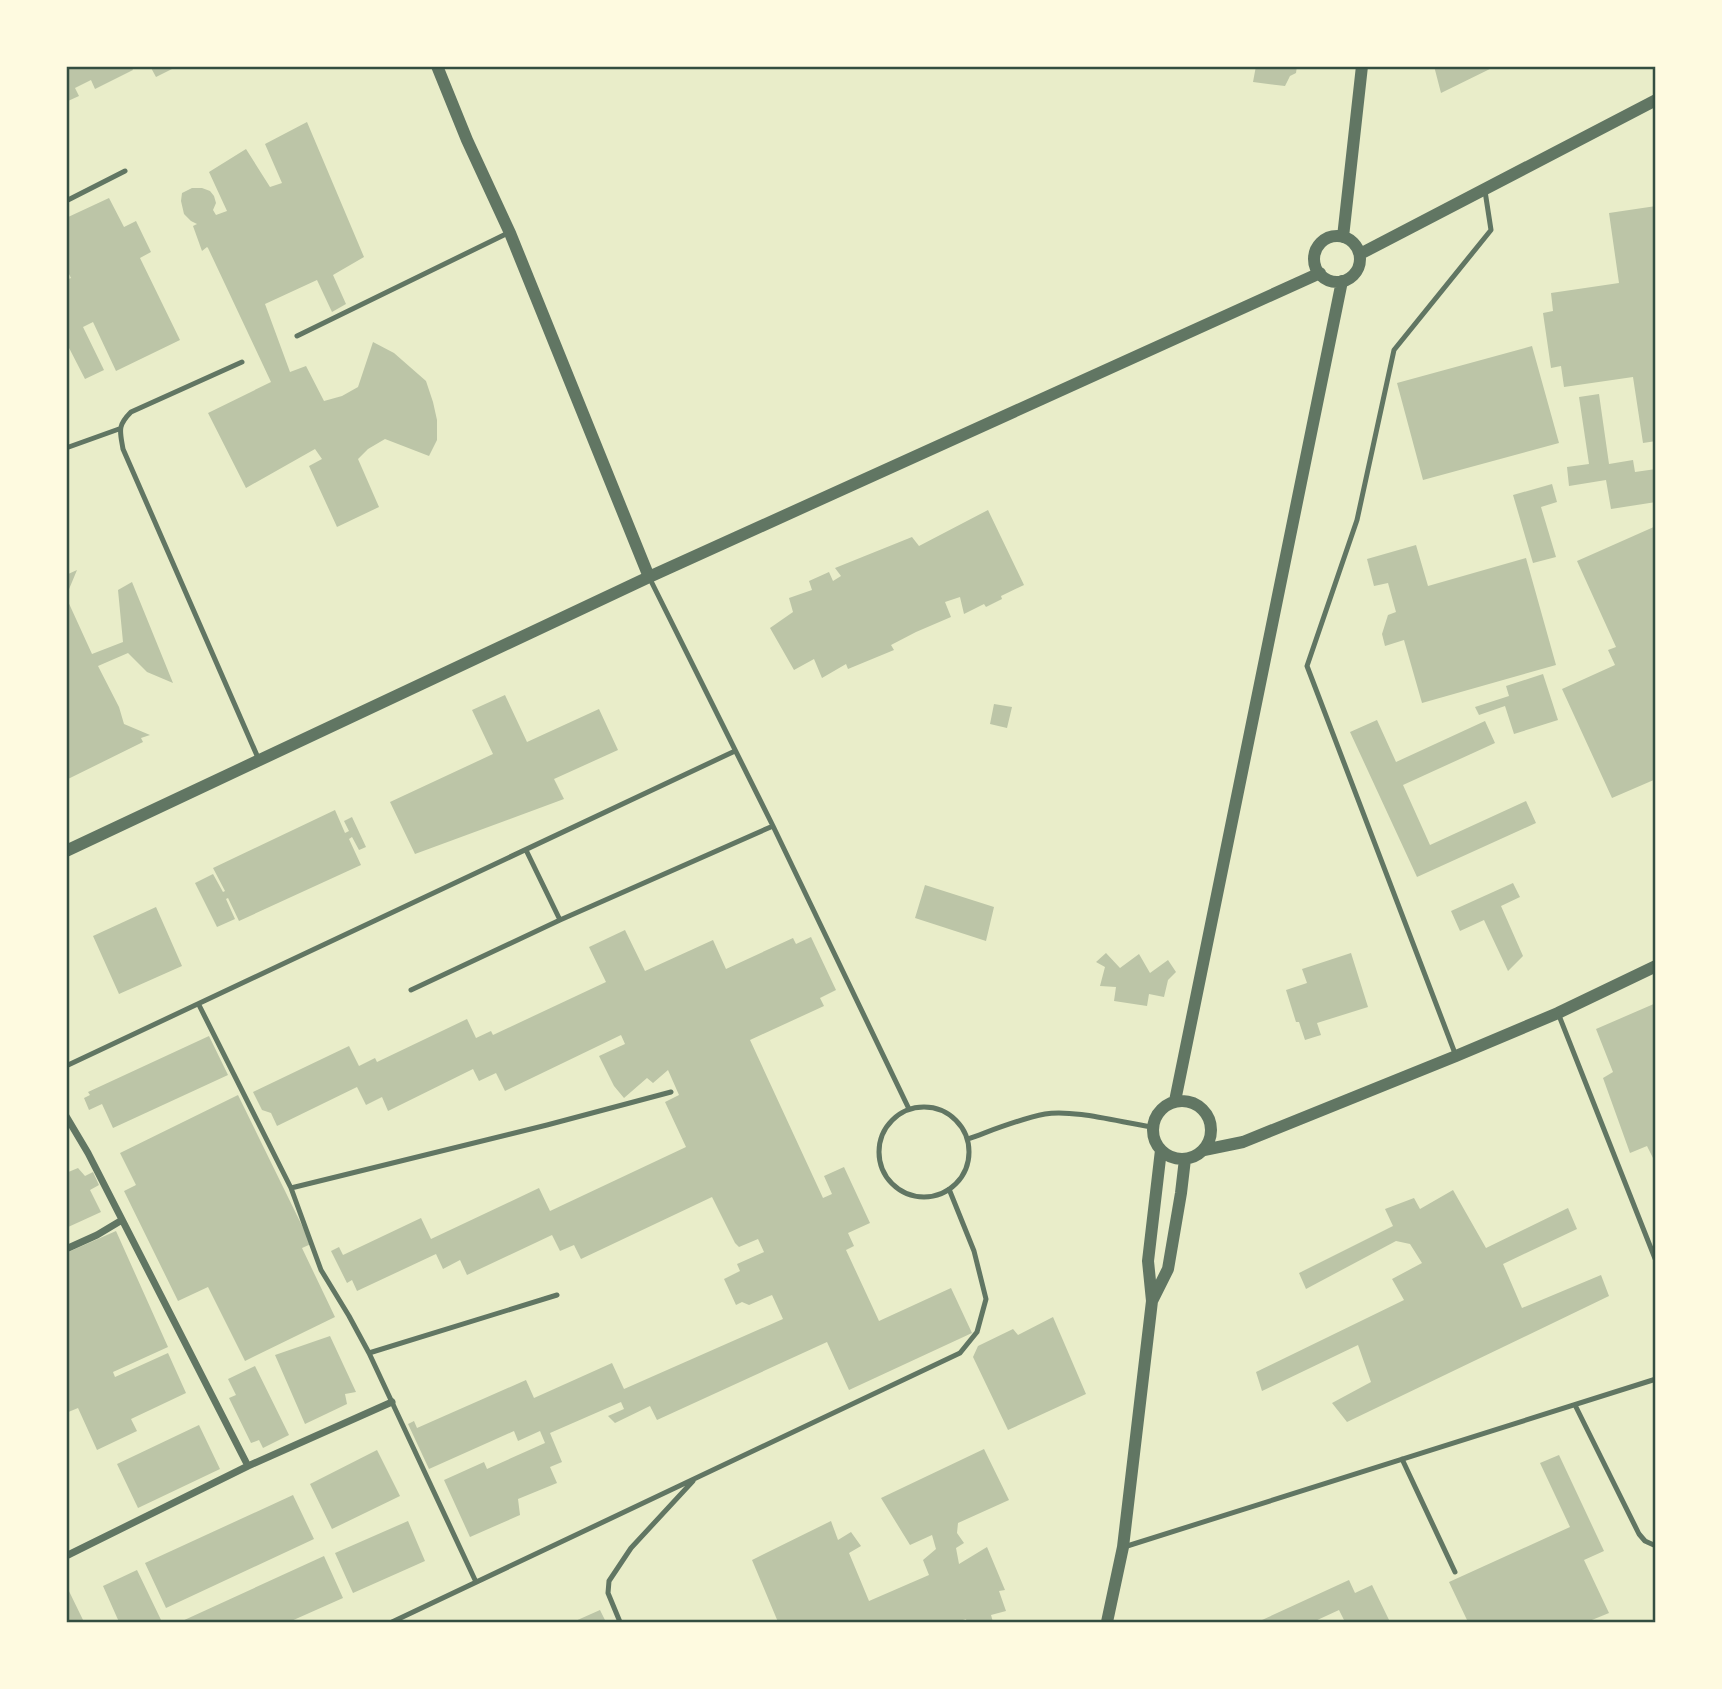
<svg xmlns="http://www.w3.org/2000/svg" width="1722" height="1689" font-family="Roboto,sans-serif">
<style>
.building{fill:#bcc5a7}
.lines{fill:none;stroke-linecap:round;stroke-linejoin:round}
.service{stroke:#617663;stroke-width:5}
.minor{stroke:#617663;stroke-width:7}
.tertiary{stroke:#617663;stroke-width:12}
.neatline{fill:none;stroke:#344e41;stroke-width:2.5}
</style>
<rect width="100%" height="100%" fill="#e9edc9"/>
<path class="building" d="M66,66H131L133,70L95,89L91,80L75,88L79,96L68,101Z
M150,66H178L156,77Z
M1256,66H1297L1296,73L1290,76L1285,86L1253,82Z
M1434,66H1496L1441,93Z
M307,122L364,257L333,275L346,304L332,312L317,280L265,304L290,372L306,366L324,401L342,396L358,387L373,342L394,353L426,381L433,402L437,420V440L429,456L385,439L368,449L358,459L379,507L337,527L309,466L322,459L315,449L246,488L208,413L271,382L208,248L207,247L202,251L193,226L197,224L191,221L184,214L181,201L182,193L192,188H202L210,191L214,196L216,203L213,210L216,215L227,211L209,172L246,149L270,187L282,183L265,144Z
M109,198L124,227L136,221L151,252L140,258L180,340L116,371L93,322L83,327L104,370L85,379L66,342V280L71,278L66,268V218Z
M1656,206V441L1643,443L1633,377L1564,387L1561,366L1551,368L1543,313L1553,311L1551,293L1619,283L1609,213Z
M1532,346L1559,443L1423,480L1397,383Z
M1599,394L1609,464L1633,460L1635,472L1656,469V502L1611,509L1606,480L1569,486L1567,467L1589,464L1579,397Z
M1552,484L1557,502L1541,507L1556,557L1533,563L1513,495Z
M988,510L1024,585L1001,596L1002,599L986,607L984,604L964,614L960,597L945,602L951,617L916,632L891,645L894,650L848,669L846,664L822,678L814,659L794,670L770,628L793,612L789,598L812,590L809,581L829,572L833,581L841,576L835,568L912,537L919,546Z
M1656,526V779L1612,798L1562,689L1615,665L1608,650L1616,647L1577,561Z
M1416,545L1428,586L1526,558L1556,665L1422,703L1404,640L1385,646L1382,634L1388,615L1396,612L1388,583L1374,586L1367,559Z
M77,570L67,594H66V575Z
M132,582L173,683L147,672L128,653L98,666L119,707L124,724L150,735L141,738L143,742L66,780V597L92,654L123,642L118,590Z
M1543,674L1558,720L1514,734L1505,706L1479,715L1475,707L1509,696L1506,686Z
M505,695L527,742L599,709L618,750L554,779L564,799L415,854L390,802L493,754L472,710Z
M994,704L1012,707L1007,728L990,724Z
M1377,720L1396,762L1485,721L1495,743L1403,785L1430,845L1526,801L1536,823L1417,877L1350,732Z
M335,810L345,833L349,831L344,821L352,817L366,847L359,850L352,837L349,839L361,865L239,921L228,898L226,899L235,919L217,927L195,883L213,874L223,892L225,891L213,868Z
M1513,883L1520,897L1501,906L1523,956L1508,971L1484,920L1460,931L1451,911Z
M925,885L994,907L986,941L915,918Z
M156,907L182,966L119,994L93,936Z
M625,930L645,971L713,940L726,969L793,938L796,944L811,937L836,990L820,998L824,1006L750,1040L823,1198L832,1194L824,1176L844,1167L870,1223L848,1233L854,1246L846,1250L879,1321L951,1288L972,1333L849,1390L827,1342L657,1420L650,1406L615,1423L608,1416L624,1409L621,1402L550,1433L562,1462L550,1467L557,1483L518,1499L520,1515L470,1537L444,1480L484,1462L487,1469L545,1443L540,1431L518,1441L514,1431L429,1469L408,1424L414,1421L417,1428L526,1380L534,1398L612,1363L624,1389L783,1319L772,1295L749,1305L742,1302L736,1305L724,1279L740,1271L737,1264L764,1252L758,1239L739,1247L735,1243L712,1197L581,1259L574,1245L560,1251L552,1235L467,1275L460,1260L443,1269L436,1254L357,1291L352,1280L347,1283L331,1251L339,1247L343,1255L421,1218L431,1239L539,1188L550,1211L686,1147L665,1102L679,1095L668,1070L653,1083L647,1078L624,1098L614,1086L599,1056L625,1044L621,1035L505,1091L496,1073L479,1081L473,1069L388,1111L382,1097L366,1105L357,1087L277,1126L271,1113L262,1110L253,1092L349,1046L359,1066L375,1058L377,1062L467,1019L476,1038L491,1031L493,1035L606,982L589,947Z
M1106,953L1120,968L1139,954L1150,973L1168,960L1176,972L1168,980L1164,997L1149,994L1147,1006L1114,1001L1116,987L1100,986L1105,967L1096,962Z
M1351,953L1368,1007L1317,1023L1321,1035L1305,1040L1299,1022H1296L1286,990L1307,983L1302,969Z
M1656,1003V1157L1653,1158L1647,1146L1630,1153L1603,1078L1613,1072L1596,1029Z
M209,1036L228,1075L113,1128L102,1104L89,1110L84,1098L90,1095L88,1092Z
M238,1095L311,1244L302,1248L335,1317L245,1361L208,1287L178,1301L124,1191L136,1185L120,1153Z
M78,1168L85,1176L93,1172L99,1185L90,1190L101,1212L66,1228V1173Z
M1453,1190L1486,1248L1568,1208L1577,1229L1503,1264L1522,1308L1601,1275L1609,1296L1347,1422L1332,1403L1371,1382L1358,1345L1262,1391L1256,1372L1404,1300L1392,1279L1422,1263L1410,1244L1396,1241L1306,1289L1299,1273L1393,1226L1385,1209L1414,1198L1420,1209Z
M116,1231L168,1347L113,1372L115,1377L168,1353L186,1393L131,1419L137,1431L97,1450L78,1408L66,1413V1253Z
M1053,1317L1086,1394L1008,1430L973,1357L978,1346L1013,1329L1018,1335Z
M330,1336L356,1392L345,1394L347,1404L305,1424L275,1355Z
M255,1366L289,1435L263,1448L259,1440L251,1443L229,1398L236,1395L228,1379Z
M199,1425L220,1469L138,1508L117,1464Z
M984,1449L1009,1500L958,1523L957,1533L964,1543L956,1548L959,1564L987,1547L1005,1590L999,1591L1006,1611L991,1615L993,1622H967L966,1619L957,1622H778L752,1560L831,1521L838,1540L851,1532L861,1546L849,1553L869,1601L929,1575L923,1560L936,1549L932,1535L910,1545L881,1498Z
M377,1450L400,1496L332,1529L310,1484Z
M1559,1455L1604,1551L1584,1560L1609,1613L1587,1622H1461L1467,1620L1449,1582L1570,1527L1540,1463Z
M293,1495L314,1539L166,1608L145,1563Z
M408,1521L425,1561L353,1593L335,1553Z
M324,1556L343,1598L289,1622H180Z
M137,1570L162,1622H119L103,1586Z
M1349,1580L1355,1593L1372,1585L1390,1622H1345L1339,1610L1313,1622H1263L1262,1620Z
M66,1585L84,1622H66Z
M600,1610L606,1622H573Z"/>
<g class="lines">
<path class="service" d="M66,201L125,171
M297,336L508,233
M242,362L131,412C117,426 120,431 123,449L259,760
M66,448L119,429
M649,577L773,826L909,1109
M526,850L560,920
M411,990L560,920L773,826
M199,1005L291,1188L321,1270L349,1316L369,1353L476,1582
M1558,1013L1656,1261
M1456,1056L1307,666L1357,520L1394,350L1491,230L1485,191
M66,1066L735,751
M879 1152a45 45 0 1 1 90 0a45 45 0 1 1-90 0Z
M968,1139C993,1130 1019,1119 1045,1114C1073,1109 1123,1123 1152,1127
M291,1188L547,1125L671,1092
M369,1353L557,1295
M1575,1405L1639,1534L1645,1541L1656,1546
M1402,1459L1455,1572
M1124,1547L1656,1379
M392,1622L960,1353L977,1332L986,1299L974,1251L949,1189
M620,1622L608,1593L609,1581L631,1548L693,1481"/>
<path class="minor" d="M66,1116L88,1153L248,1466
M66,1249L97,1235L122,1220
M66,1556L248,1466L392,1402"/>
<path class="tertiary" d="M437,66L467,140L510,233L649,577
M1314 259a23 23 0 1 1 46 0a23 23 0 1 1-46 0Z
M1343,237L1362,66
M1360,254L1656,100
M66,851L649,577L1320,273
M1153 1130a29 29 0 1 1 58 0a29 29 0 1 1-58 0Z
M1175,1101L1342,281
M1204,1150L1243,1142L1456,1056L1558,1013L1656,966
M1152,1301L1168,1269L1181,1193L1185,1159
M1107,1622L1123,1547L1152,1301L1148,1261L1161,1150"/>
</g>
<rect width="1722" height="1689" fill="none" stroke="#fefae0" stroke-width="136"/>
<rect x="68" y="68" width="1586" height="1553" class="neatline"/>
</svg>
